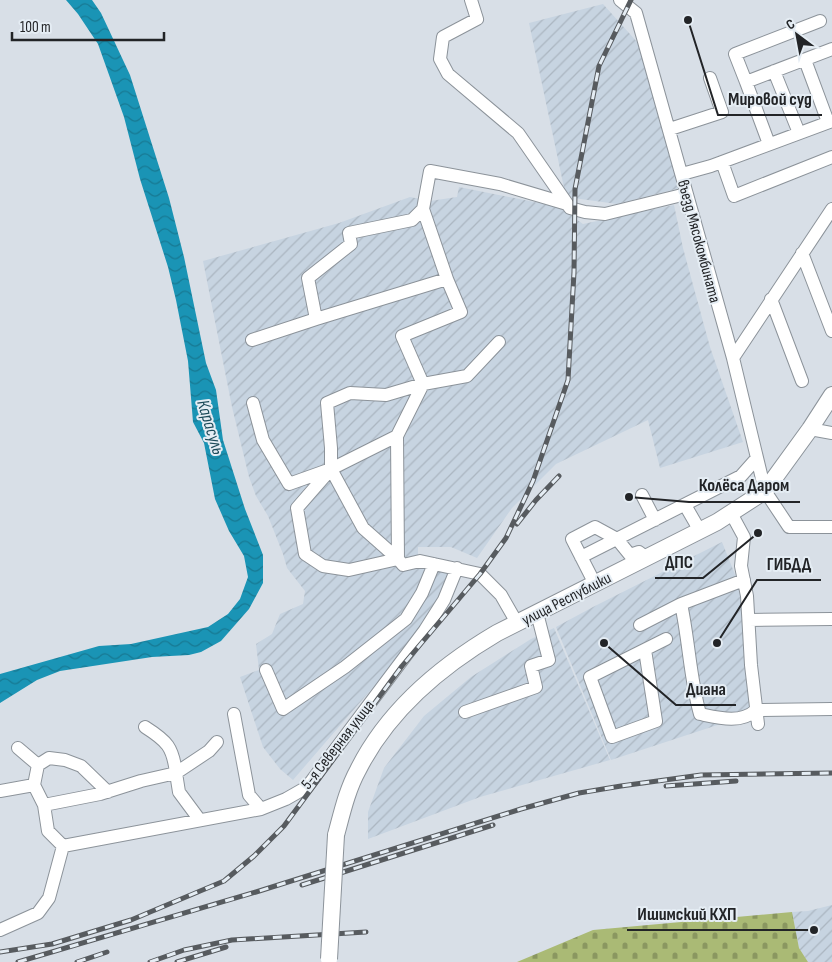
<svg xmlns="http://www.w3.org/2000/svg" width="832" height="962" font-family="'Sofia Sans Condensed',sans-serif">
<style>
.industrial{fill:url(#industrial-furrows)}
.cemetery{fill:url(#cemetery-stones)}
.water{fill:url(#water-waves)}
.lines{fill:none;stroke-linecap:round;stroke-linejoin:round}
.minor-casing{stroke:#8c939a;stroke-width:14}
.major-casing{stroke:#8c939a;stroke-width:18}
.minor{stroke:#fff;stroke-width:12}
.major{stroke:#fff;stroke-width:16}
.rail-casing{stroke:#575b5f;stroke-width:5}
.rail{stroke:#e5edf4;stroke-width:3;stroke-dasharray:9;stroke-linecap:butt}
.major-bridge-casing{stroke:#8c939a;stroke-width:18;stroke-linecap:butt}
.major-bridge{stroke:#fff;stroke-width:16}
.labels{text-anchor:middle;stroke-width:4;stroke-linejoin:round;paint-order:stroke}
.street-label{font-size:16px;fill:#222427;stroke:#e5edf4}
.water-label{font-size:18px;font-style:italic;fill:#1d4b5a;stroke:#e5edf4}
.leader{fill:none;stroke:#222427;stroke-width:2}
.callout-dot{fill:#222427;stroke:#e5edf4;stroke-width:2}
.callout-label{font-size:18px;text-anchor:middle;font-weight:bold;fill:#222427;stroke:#e5edf4;stroke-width:4;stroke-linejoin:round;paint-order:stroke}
</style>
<defs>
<pattern id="industrial-furrows" width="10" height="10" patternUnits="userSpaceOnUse" patternTransform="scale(1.25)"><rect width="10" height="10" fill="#c7d4e1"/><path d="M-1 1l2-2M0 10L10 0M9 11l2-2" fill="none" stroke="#abb6c1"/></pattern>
<pattern id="cemetery-stones" width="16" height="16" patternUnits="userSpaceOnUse" patternTransform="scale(1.25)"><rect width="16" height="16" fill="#aaba75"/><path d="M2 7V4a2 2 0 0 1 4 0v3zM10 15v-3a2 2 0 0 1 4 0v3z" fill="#8a9760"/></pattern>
<pattern id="water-waves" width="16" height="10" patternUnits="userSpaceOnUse" patternTransform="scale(1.25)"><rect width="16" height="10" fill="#1a94b5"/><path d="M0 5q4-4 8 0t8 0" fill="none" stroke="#177993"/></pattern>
</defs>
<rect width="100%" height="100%" fill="#d8dfe7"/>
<path class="industrial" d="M603,4L638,43L680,188L617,204L566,197L529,23Z
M459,187L559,207L583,224L674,205L683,248L710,347L743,442L660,468L648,420L556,464L512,508L477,558L451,547H418V566L449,571L438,602L394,663L293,780L280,769L263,747L240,677L259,670L256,644L272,634L280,614L303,604L305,591L287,568L283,554L268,516L256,496L249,477L232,407L203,261L339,223L410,197L430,201L457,197Z
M722,542L744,597L751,714L611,760L556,627L593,607Z
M554,628L610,760L480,797L368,839V812L384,768L424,716L471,677L531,639Z
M832,905V962H808L799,948L792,912L808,911Z"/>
<path class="cemetery" d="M792,912L799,948L808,962H517L593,930Z"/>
<path class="water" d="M66,0H92L101,13L130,75L169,198L184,257L206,363L216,390L223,440L245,509L263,555V583L249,609L221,641L201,652L189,655L152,657L60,671L37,680L0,703V674L99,646L131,644L208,627L228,614L240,599L248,577L244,556L229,531L215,499L204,443L193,422L188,361L176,300L168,267L140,179L124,117L98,44L78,14Z"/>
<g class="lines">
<g class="minor-casing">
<path id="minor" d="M471,0L477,19L443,37L440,59L448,74L518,133L570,208L585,212L605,214L686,194
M620,0L636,13L733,358L765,491L789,527H832
M805,60L828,122
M774,71L799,133
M746,82L735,54L820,21
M670,129L722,112L710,78
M769,144L746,82L832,49
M722,162L734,196L832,157
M682,174L711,166L832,121
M423,209L447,279
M802,253L832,331
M771,299L802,381
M252,340L316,319L308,278L351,244L349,233L412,220L423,209L430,171L500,184L567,204
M733,358L832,209
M253,403L263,440L289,484L331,469V448L327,403L350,393L386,395L423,384L402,336L461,312L447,279L316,319
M810,429L832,433
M397,436L398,559L403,565L420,561L480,574L501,595L517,623
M331,469L363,528L398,559L349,570L323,566L305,554L297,508L331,469L397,436L423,384L467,376L499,342
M642,495L655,520
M685,505L700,531
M731,513L744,537L741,566L747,596L751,665L758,724
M581,557L741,476L757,458
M744,580L681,604C689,641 690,679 700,714C719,718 741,724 756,710
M595,584L572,539L595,527L617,539L630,555L639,552L647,558
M749,620L832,619
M640,625L681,604
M645,650L656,721L612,737L590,677L666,639
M266,670L283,709L345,667L406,619L422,593L434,564
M756,710L832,709
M465,712L536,687L531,666L549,660L537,613
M234,714L249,795L261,809
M18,748L38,765L34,785L44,805
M38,765L49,758L65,760L81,766L108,792
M0,791L34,785
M199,819L179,792L176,773L209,751L217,742
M63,846L261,809L286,799L307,787L425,630L444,600L457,568
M63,846L48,831L44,805L100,794L141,781L176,773C173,747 167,741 145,727
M0,930L38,913L49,898L63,846"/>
</g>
<g class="major-casing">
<path id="major" d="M336,835C342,813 347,790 358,770C388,710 441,666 497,633L717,522L765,491L810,429L832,395"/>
</g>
<use href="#minor" class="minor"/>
<use href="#major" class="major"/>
<g class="rail-casing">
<path id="rail" d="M517,524L536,500L559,476
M666,786L736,781
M302,885L493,825
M0,952L52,944L131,920L224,881L254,856L284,826L402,666L480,574L506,538L533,481L568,380L574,272L575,189L599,66L631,0
M18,962L256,892L521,809L579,793L621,786L701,775L832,773
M77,962L107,952
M150,962L184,950L232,940L366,932
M177,962L226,947"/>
</g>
<use href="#rail" class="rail"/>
<g class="major-bridge-casing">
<path id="major-bridge" d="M329,959L336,835"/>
</g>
<use href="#major-bridge" class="major-bridge"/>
</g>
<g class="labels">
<g class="street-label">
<text transform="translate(700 241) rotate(75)" y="6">въезд Мясокомбината</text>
<text transform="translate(566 598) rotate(-27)" y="6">улица Республики</text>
<text transform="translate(337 744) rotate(-52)" y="6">5-я Северная улица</text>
</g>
<g class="water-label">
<text transform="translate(211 427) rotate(73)" y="6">Карасуль</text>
</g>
</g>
<path class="leader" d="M688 20L718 115H822M629 497L689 502H800M758 533L703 578H655M717 643L757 580H821M604 643L676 705H736M814 930L746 930H627"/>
<g class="callout-dot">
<circle cx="688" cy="20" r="5"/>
<circle cx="629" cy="497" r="5"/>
<circle cx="758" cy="533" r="5"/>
<circle cx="717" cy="643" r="5"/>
<circle cx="604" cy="643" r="5"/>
<circle cx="814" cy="930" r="5"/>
</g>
<g class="callout-label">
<text x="770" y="105">Мировой суд</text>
<text x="744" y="491">Колёса Даром</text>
<text x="679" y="568">ДПС</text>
<text x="789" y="570">ГИБДД</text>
<text x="706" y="695">Диана</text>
<text x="687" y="920">Ишимский КХП</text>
</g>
<g transform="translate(797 35) rotate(328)" stroke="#e5edf4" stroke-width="4" paint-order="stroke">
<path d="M0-4L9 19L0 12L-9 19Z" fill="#222427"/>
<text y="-8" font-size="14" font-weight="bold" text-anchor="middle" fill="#222427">С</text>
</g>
<path d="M12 32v8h152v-8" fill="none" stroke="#222427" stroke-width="2.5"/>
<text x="20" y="32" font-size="15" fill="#222427" stroke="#e5edf4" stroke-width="4" paint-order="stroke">100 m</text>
</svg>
